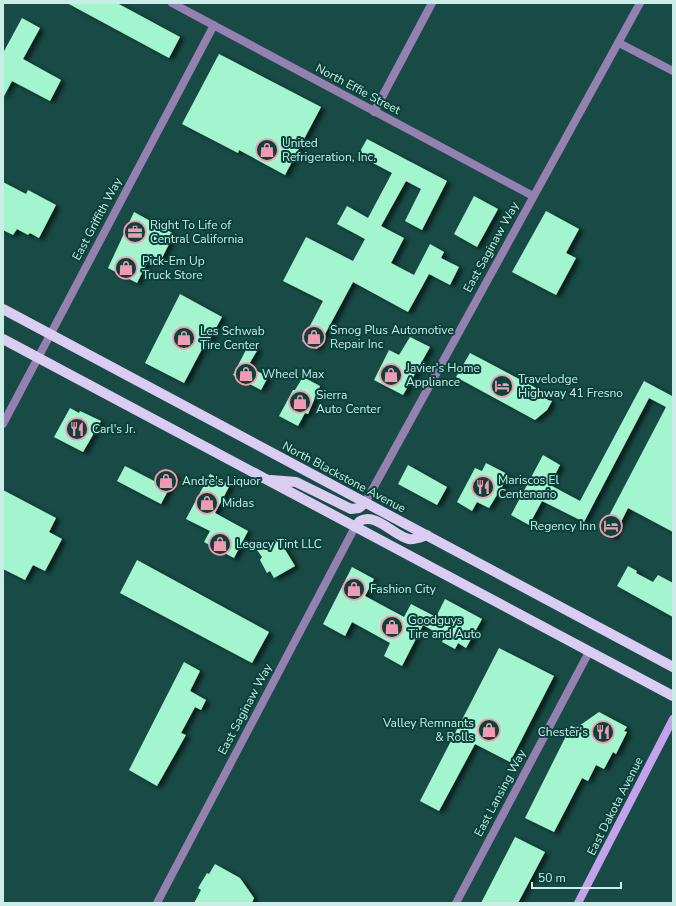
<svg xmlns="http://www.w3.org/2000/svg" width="676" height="906" font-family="'Nunito Sans',sans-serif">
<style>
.building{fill:#a2f5cf;filter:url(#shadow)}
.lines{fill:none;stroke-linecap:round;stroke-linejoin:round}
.street{stroke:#9581af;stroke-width:8}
.secondary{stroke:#c3a3ec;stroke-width:8}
.primary{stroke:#dbccf1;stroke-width:10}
.labels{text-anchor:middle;stroke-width:4;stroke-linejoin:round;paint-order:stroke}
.street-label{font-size:12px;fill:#ccece7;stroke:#09413b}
.poi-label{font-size:12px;fill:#ccece7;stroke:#09413b;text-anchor:start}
</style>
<defs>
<filter id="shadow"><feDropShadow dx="4.5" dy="2.5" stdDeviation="2" flood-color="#0009"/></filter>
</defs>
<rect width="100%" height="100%" fill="#184b45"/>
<path class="building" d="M67,3H117L180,37L169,58Z
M22,18L40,28L23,59L61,80L50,101L12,81L3,98V53Z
M219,54L321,107L285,175L239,150L238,153L182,124Z
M367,139L447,181L422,230L405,221L421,189L406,181L381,226L404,238L391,263L414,275L430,244L444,252L441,258L459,267L450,285L429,274L408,312L353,282L317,349L302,341L323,301L283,281L306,237L353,261L365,239L337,224L347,206L368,218L392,173L358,155Z
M3,182L26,194L28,190L56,205L39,238L30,233L28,235L17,229L13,235L3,230Z
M474,196L498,209L477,247L454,234Z
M546,211L579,229L566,253L576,258L556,295L512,272Z
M134,212L174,234L161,260L151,255L137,283L108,268Z
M180,294L222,317L205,348L203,347L184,383L145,363Z
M410,337L430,347L403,395L374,380L389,350L399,355Z
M249,344L258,349L248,366L268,377L261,390L233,375Z
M470,353L549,395L547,400L552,401L547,410L535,420L456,377Z
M303,377L320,386L308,414L305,413L298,426L279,416L293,390H295Z
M644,381L672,396L673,394V532L628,508L613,538L601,531L666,407L649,398L584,522L542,501L529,525L511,515L543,455L560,465L550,485L580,501Z
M70,408L79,413L80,411L101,421L83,452L54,437Z
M486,463L509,475L489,508L477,502L472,511L457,502L475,468L482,471Z
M408,465L447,487L437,505L398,484Z
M125,466L158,483L165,469L176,475L161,504L117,481Z
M210,474L230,485L215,513L248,531L234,558L204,542L210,531L186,519Z
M3,490L56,518L49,532L62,539L45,571L33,565L25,580L3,569Z
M278,538L295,566L274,578L270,571L267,573L260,560L262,557L257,550Z
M137,560L269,632L252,663L120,593Z
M628,566L637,571L636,573L653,582L658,575L673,583V617L617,586Z
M352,567L374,579L365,596L404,617L411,604L436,617L445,599L482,619L466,648L458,643L455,649L442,642L444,637L423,625L402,666L384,656L390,643L352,622L345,636L323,624Z
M499,648L554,676L510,762L475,744L439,811L420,801Z
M184,662L200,671L190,691L206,700L201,710L195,707L181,733L186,735L157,786L129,770Z
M599,712L627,727L624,731L627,732L616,754L613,752L604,769L596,765L588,781L582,778L554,832L525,818L571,726L576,728Z
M515,837L545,852L518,903H481Z
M215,864L240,878L254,898L252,903H194L201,890L198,888L207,873L209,874Z"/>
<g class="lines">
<path class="street" d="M172,3L533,196
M619,43L673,71
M374,112L432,3
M3,424L214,25
M365,503L640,3
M157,903L355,527
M456,903L589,652"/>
<path class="secondary" d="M578,903L673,719"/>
<path class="primary" d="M3,309L673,667
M3,339L673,696
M271,480L296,482L351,509L359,508L365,503
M355,527L360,521C376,512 394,536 409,539C415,540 421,537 427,535"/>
</g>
<defs>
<g id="shop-ring" transform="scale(1.15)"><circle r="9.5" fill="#09413b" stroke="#f29aaf" stroke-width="1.5"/><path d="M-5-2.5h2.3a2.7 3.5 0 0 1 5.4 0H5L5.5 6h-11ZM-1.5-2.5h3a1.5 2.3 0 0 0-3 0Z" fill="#f29aaf"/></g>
<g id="office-ring" transform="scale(1.15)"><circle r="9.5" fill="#09413b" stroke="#f29aaf" stroke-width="1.5"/><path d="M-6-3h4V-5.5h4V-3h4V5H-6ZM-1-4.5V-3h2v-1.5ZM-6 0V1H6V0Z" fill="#f29aaf"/></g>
<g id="hotel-ring" transform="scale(1.15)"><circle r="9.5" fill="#09413b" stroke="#f29aaf" stroke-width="1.5"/><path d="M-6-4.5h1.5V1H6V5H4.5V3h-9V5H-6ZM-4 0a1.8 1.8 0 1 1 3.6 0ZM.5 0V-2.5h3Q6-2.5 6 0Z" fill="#f29aaf"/></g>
<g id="restaurant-ring" transform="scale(1.15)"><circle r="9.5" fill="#09413b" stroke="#f29aaf" stroke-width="1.5"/><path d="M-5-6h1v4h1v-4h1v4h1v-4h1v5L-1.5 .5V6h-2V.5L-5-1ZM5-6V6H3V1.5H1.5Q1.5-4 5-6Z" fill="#f29aaf"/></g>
</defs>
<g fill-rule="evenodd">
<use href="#shop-ring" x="267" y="150"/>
<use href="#office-ring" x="135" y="232"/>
<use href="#shop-ring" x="126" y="268"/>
<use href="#shop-ring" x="314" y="337"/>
<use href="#shop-ring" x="184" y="338"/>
<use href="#shop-ring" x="246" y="374"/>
<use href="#shop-ring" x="391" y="375"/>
<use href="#hotel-ring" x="502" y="386"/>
<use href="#shop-ring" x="300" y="402"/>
<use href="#restaurant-ring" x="77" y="429"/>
<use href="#shop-ring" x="166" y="481"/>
<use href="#restaurant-ring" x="483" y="487"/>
<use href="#shop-ring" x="207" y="503"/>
<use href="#hotel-ring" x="611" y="526"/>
<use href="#shop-ring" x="220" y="544"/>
<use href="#shop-ring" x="354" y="589"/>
<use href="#shop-ring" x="392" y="627"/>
<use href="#shop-ring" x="489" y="730"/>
<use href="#restaurant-ring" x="603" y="732"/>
</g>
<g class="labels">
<g class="street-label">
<text transform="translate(358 89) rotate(28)" y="4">North Effie Street</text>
<text transform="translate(97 219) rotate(-62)" y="4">East Griffith Way</text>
<text transform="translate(491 247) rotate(-61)" y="4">East Saginaw Way</text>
<text transform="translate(344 477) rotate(28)" y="4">North Blackstone Avenue</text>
<text transform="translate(245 709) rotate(-62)" y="4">East Saginaw Way</text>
<text transform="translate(500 793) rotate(-62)" y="4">East Lansing Way</text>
<text transform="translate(615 806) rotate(-63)" y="4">East Dakota Avenue</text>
</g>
<g class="poi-label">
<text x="282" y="147">United<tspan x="282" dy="14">Refrigeration, Inc.</tspan></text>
<text x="150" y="229">Right To Life of<tspan x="150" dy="14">Central California</tspan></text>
<text x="142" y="265">Pick-Em Up<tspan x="142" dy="14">Truck Store</tspan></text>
<text x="330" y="334">Smog Plus Automotive<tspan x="330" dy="14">Repair Inc</tspan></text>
<text x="200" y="335">Les Schwab<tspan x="200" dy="14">Tire Center</tspan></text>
<text x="406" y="372">Javier's Home<tspan x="406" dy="14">Appliance</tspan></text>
<text x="262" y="378">Wheel Max</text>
<text x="518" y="383">Travelodge<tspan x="518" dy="14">Highway 41 Fresno</tspan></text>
<text x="316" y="399">Sierra<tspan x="316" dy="14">Auto Center</tspan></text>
<text x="92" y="433">Carl's Jr.</text>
<text x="498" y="484">Mariscos El<tspan x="498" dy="14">Centenario</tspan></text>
<text x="182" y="485">Andre's Liquor</text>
<text x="222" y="507">Midas</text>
<text x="596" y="530" text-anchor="end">Regency Inn</text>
<text x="236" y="548">Legacy Tint LLC</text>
<text x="370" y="593">Fashion City</text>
<text x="408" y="624">Goodguys<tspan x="408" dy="14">Tire and Auto</tspan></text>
<text x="474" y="727" text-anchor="end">Valley Remnants<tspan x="474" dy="14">&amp; Rolls</tspan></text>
<text x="588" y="736" text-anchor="end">Chester's</text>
</g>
</g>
<rect width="676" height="906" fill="none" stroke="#ccece7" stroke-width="8"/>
<path d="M532 882v6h89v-6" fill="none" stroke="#ccece7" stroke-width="2"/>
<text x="538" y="882" font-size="12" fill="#ccece7" stroke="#09413b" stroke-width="3" paint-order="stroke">50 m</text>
</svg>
